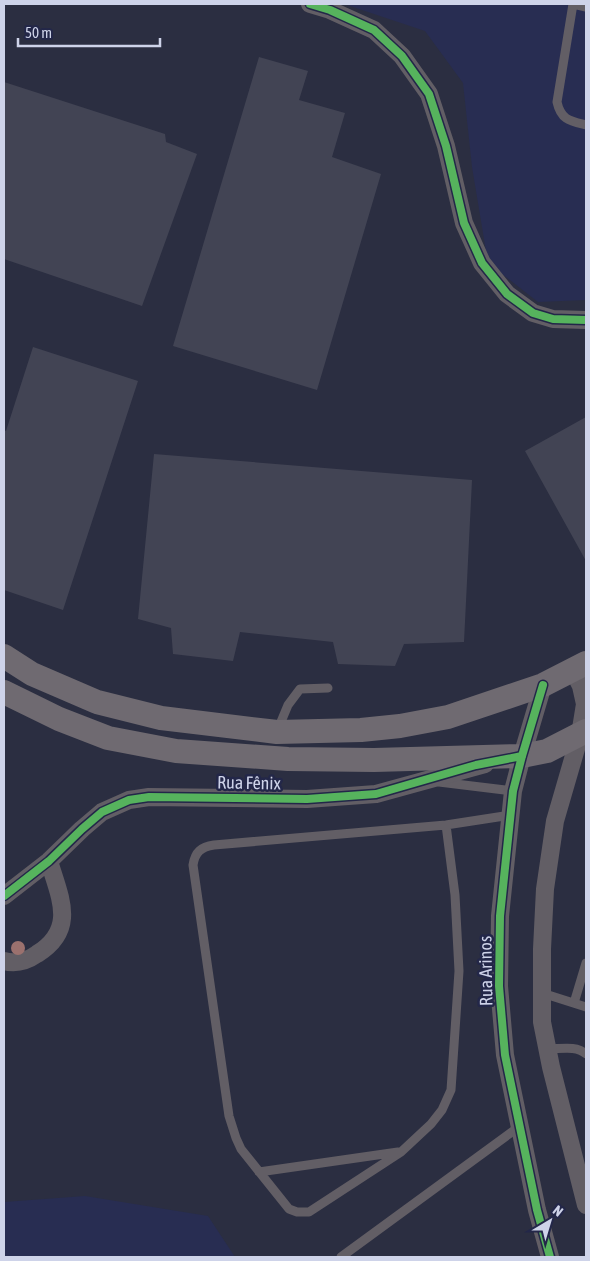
<svg xmlns="http://www.w3.org/2000/svg" width="590" height="1261" font-family="'Asap Condensed',sans-serif">
<style>
.built{fill:#282d52}
.building{fill:#424454}
.lines{fill:none;stroke-linecap:round;stroke-linejoin:round}
.service{stroke:#625e65;stroke-width:9}
.minor{stroke:#625e65;stroke-width:18}
.secondary{stroke:#6f6a71;stroke-width:24}
.cycleway-casing{stroke:#232749;stroke-width:11}
.cycleway{stroke:#56b35d;stroke-width:8}
.tree{fill:#9b716e}
.labels{text-anchor:middle;stroke-width:5;stroke-linejoin:round;paint-order:stroke}
.street-label{font-size:18px;fill:#ced3e9;stroke:#232749}
</style>
<rect width="100%" height="100%" fill="#2b2e41"/>
<path class="built" d="M344,4H586V300L538,302L488,263L472,167L463,83L425,31Z
M85,1196L208,1216L235,1257H4V1202Z"/>
<path class="building" d="M259,57L308,71L299,100L345,113L332,157L381,174L317,390L173,346Z
M4,82L165,134L166,142L197,154L142,306L4,259Z
M33,347L138,381L63,610L4,590V430L6,431Z
M586,417V561L525,451Z
M154,454L472,480L464,642L404,644L395,666L338,664L333,642L240,632L233,661L173,654L171,628L138,619Z"/>
<g class="lines">
<path class="service" d="M586,7L573,4L557,102C561,120 570,121 586,125
M278,729L288,705L300,689L328,688
M439,782L513,791
M446,825L455,895L459,971L451,1090L442,1110L431,1124L401,1152L309,1212H297L289,1209L241,1149L236,1138L229,1116L193,865C195,852 201,847 214,845L446,825L511,815
M542,993L586,1007
M574,1003L586,963
M547,1049C561,1049 576,1045 586,1054
M259,1172L398,1152
M341,1257L520,1126"/>
<path class="minor" d="M310,4L330,10L374,30L402,56L429,94L446,146L464,223L482,263L507,294L533,313L553,319L586,320
M573,670L581,686L585,704L580,735L555,821L545,889L542,949V1022L551,1067L586,1205
M543,685L522,756L513,791L500,916L499,986L505,1055L537,1210L550,1257
M4,896L49,861L82,829L102,812L129,800L149,797L307,799L376,794L485,764
M4,961C15,964 27,961 37,954C77,929 60,898 49,861"/>
<path class="secondary" d="M4,656L32,674L97,702L161,718L277,732L361,730L400,726L448,717L543,685L586,663
M4,692L59,719L108,738L176,751L288,759L374,760L522,756L547,751L586,731"/>
<g class="cycleway-casing">
<path id="cycleway" d="M310,4L330,10L374,30L402,56L429,94L446,146L464,223L482,263L507,294L533,313L553,319L586,320
M543,685L522,756L513,791L500,916L499,986L505,1055L537,1210L550,1257
M4,896L49,861L82,829L102,812L129,800L149,797L307,799L376,794L476,765L522,756"/>
</g>
<use href="#cycleway" class="cycleway"/>
</g>
<circle class="tree" cx="18" cy="948" r="7"/>
<g class="labels">
<g class="street-label">
<text transform="translate(249 783) rotate(1)" y="6">Rua Fênix</text>
<text transform="translate(486 971) rotate(-91)" y="6">Rua Arinos</text>
</g>
</g>
<rect width="590" height="1261" fill="none" stroke="#ced3e9" stroke-width="10"/>
<g transform="translate(550 1221) rotate(38)" stroke="#232749" stroke-width="4" paint-order="stroke">
<path d="M0-4L9 19L0 12L-9 19Z" fill="#ced3e9"/>
<text y="-8" font-size="14" font-weight="bold" text-anchor="middle" fill="#ced3e9">N</text>
</g>
<path d="M18 38v8h142v-8" fill="none" stroke="#ced3e9" stroke-width="2.5"/>
<text x="25" y="38" font-size="15" fill="#ced3e9" stroke="#232749" stroke-width="4" paint-order="stroke">50 m</text>
</svg>
